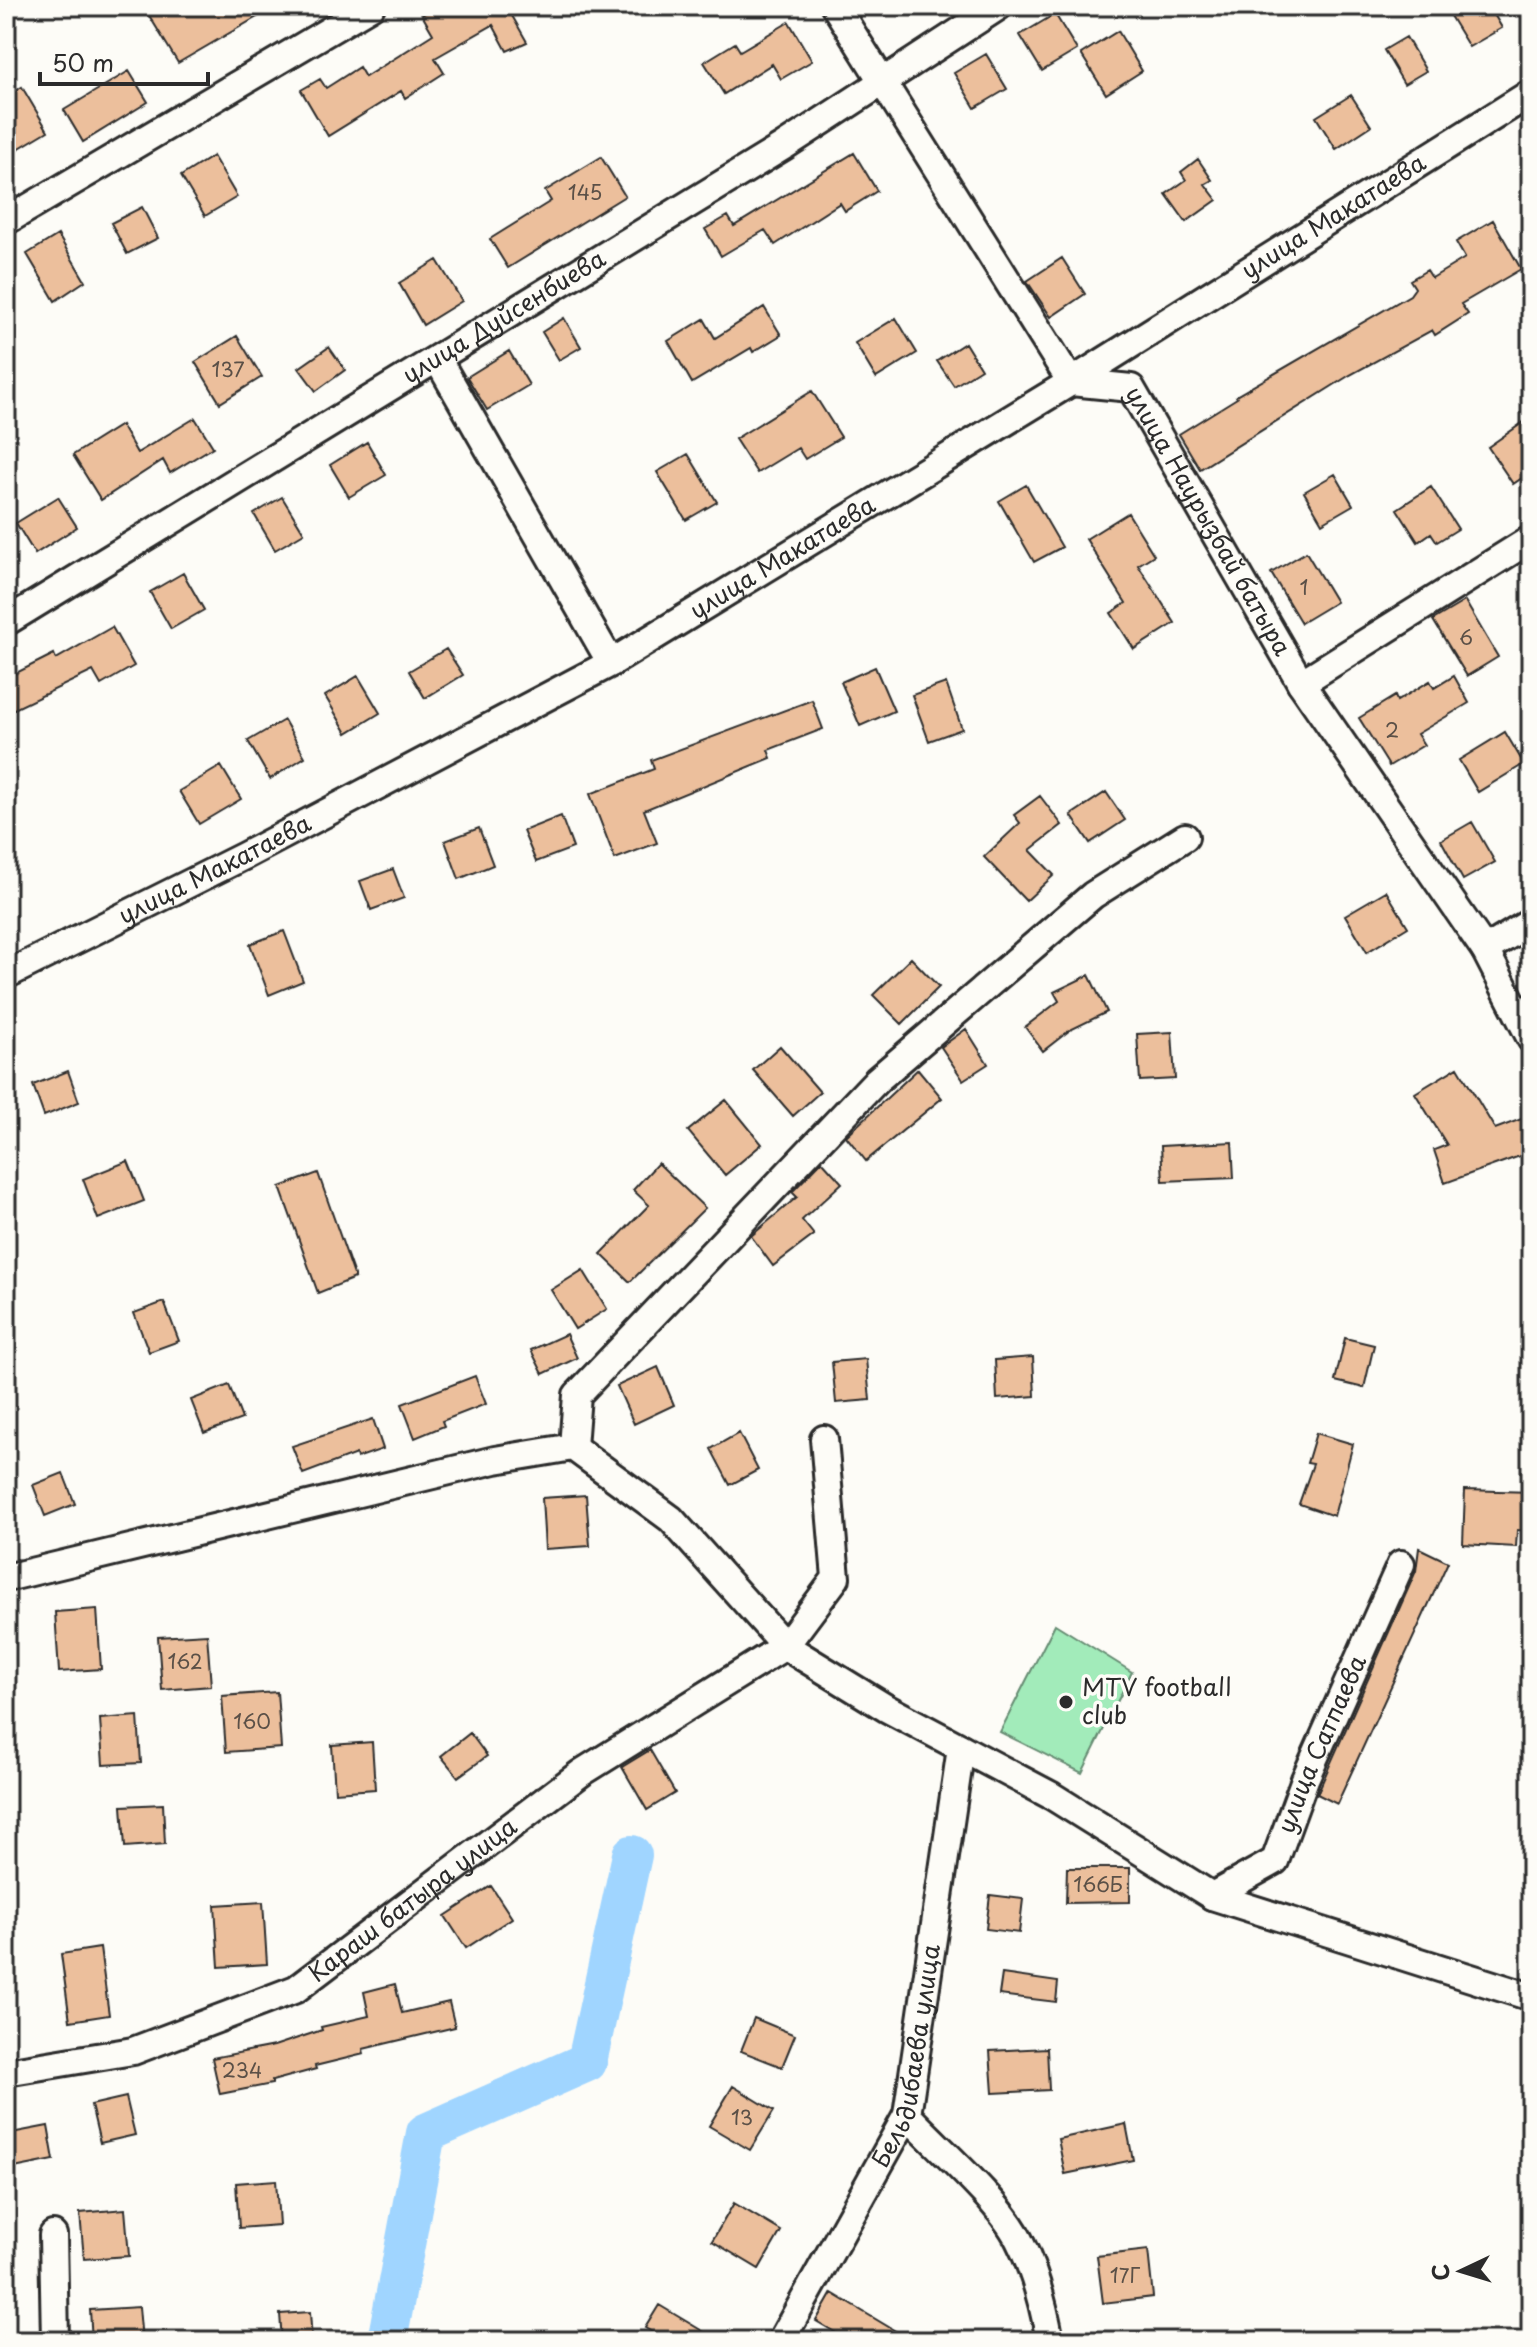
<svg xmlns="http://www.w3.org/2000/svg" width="1537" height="2347" font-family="'Playpen Sans',sans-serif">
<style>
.green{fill:#a2ebba;stroke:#668b72;stroke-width:2}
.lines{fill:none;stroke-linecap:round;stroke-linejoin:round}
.river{stroke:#a0d5ff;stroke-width:40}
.building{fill:#ecbf9c;stroke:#2b2b2b;stroke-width:2}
.minor-casing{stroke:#2b2b2b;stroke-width:32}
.minor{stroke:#fdfcf7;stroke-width:26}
.poi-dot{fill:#2b2b2b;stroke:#fdfcf7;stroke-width:3}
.labels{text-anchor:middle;stroke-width:7;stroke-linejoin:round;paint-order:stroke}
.number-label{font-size:20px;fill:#5b5047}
.street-label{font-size:24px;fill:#2b2b2b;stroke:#fdfcf7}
.poi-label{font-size:24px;fill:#2b2b2b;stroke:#fdfcf7;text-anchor:start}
</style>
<rect width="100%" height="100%" fill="#fdfcf7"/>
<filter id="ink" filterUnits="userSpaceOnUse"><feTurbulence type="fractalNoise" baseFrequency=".0125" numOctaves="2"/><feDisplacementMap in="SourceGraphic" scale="16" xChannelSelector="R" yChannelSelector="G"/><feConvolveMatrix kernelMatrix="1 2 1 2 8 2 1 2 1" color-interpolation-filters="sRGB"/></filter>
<g filter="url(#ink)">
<path class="green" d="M1055,1624L1132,1672L1082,1773L1000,1732Z"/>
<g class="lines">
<path class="river" d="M387,2341L426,2133L587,2062L632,1855"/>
</g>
<path class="building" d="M157,6H276L178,63L147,12Z
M437,6H526L511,14L527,42L507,51L493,25L435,58L444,73L405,98L401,91L328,136L301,90L320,79L326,88L359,67L365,77L433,34L422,15Z
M1444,6H1489L1502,28L1469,47Z
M1055,14L1077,50L1042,71L1020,35Z
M789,22L812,61L781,79L772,64L724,94L704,62L735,43L740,51Z
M1118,31L1142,71L1106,94L1081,54Z
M1406,37L1426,71L1404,84L1384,50Z
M986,54L1007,89L975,108L954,73Z
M129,71L148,102L83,142L64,110Z
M22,87L48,131L6,156V97Z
M1351,95L1371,126L1336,149L1316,117Z
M854,153L877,191L845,211L840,203L775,245L765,230L721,256L705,229L728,216L734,226Z
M213,156L237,197L205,216L181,176Z
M601,157L625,196L508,268L490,239L551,201L545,191Z
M1198,159L1212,180L1205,184L1217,200L1186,222L1166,194L1186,180L1181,172Z
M142,207L158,238L127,254L111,223Z
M1493,220L1521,269L1461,304L1468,314L1435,335L1432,330L1350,375L1200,469L1179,434L1237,398L1236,396L1410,295L1415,288L1410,280L1427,270L1432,278L1465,258L1456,242Z
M58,235L85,281L55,301L27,254Z
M1062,258L1085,294L1051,317L1027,281Z
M437,260L462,301L423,325L399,283Z
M764,307L781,335L753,352L751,348L692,383L668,341L704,319L715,338Z
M564,318L581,347L559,360L542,332Z
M896,318L917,353L876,378L855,343Z
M237,336L262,377L220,403L195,362Z
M965,343L981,369L954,386L937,361Z
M329,347L345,370L316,391L299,368Z
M509,351L529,385L487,410L467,377Z
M812,391L841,437L805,459L798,448L757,473L735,439Z
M1531,417V472L1513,484L1488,447Z
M195,418L213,447L170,473L163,460L101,500L73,455L121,425L137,453Z
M367,442L386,475L349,497L330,465Z
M688,454L717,502L686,520L657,472Z
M1335,474L1353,505L1322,523L1304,492Z
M1026,485L1062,547L1034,562L999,501Z
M1431,487L1458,529L1437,542L1431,533L1418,542L1397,509Z
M58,497L77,527L35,554L16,523Z
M282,497L304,533L275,550L254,514Z
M1128,513L1154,555L1138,565L1175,623L1134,649L1111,613L1126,603L1086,539Z
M1306,552L1336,602L1301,623L1271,573Z
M183,573L204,610L171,629L150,592Z
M1465,601L1498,657L1467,676L1433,620Z
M112,627L134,666L101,685L93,671L6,713V678L54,654L56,659Z
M446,649L463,675L425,698L409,671Z
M875,667L894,711L860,726L841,682Z
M358,676L380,713L347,733L325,696Z
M1454,676L1469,703L1417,734L1424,745L1389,766L1359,718L1395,696L1397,701L1430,681L1434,688Z
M946,683L962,729L929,741L912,695Z
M812,700L823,729L768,750L771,758L644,810L657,843L615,859L590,794L654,769L651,760Z
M284,720L305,757L270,779L248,741Z
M1505,732L1524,764L1478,792L1459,760Z
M221,766L241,799L199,824L179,791Z
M1106,792L1125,820L1090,843L1071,815Z
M1040,796L1062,825L1030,850L1054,875L1026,901L984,857L1020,823L1014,815Z
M561,816L573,848L536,862L523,831Z
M1472,822L1495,862L1463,880L1441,840Z
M479,828L493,865L459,879L445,841Z
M393,869L404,898L371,910L360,881Z
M1386,891L1408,927L1367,952L1345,915Z
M284,931L303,981L269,995L250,944Z
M911,958L939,987L902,1024L873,995Z
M1089,975L1107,1012L1070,1030L1043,1051L1025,1027L1059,1001L1054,992Z
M966,1029L988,1064L963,1080L941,1047Z
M1172,1032L1175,1079L1140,1081L1137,1034Z
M780,1046L820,1092L793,1116L753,1070Z
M1458,1067L1495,1129L1524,1118L1531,1152L1445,1183L1434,1150L1447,1145L1415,1093Z
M918,1069L942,1098L866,1161L846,1136Z
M68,1071L79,1102L44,1116L33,1085Z
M726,1100L762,1144L725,1175L688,1131Z
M1232,1142L1234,1178L1163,1181L1161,1146Z
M128,1161L144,1201L98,1219L83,1179Z
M822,1161L842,1183L802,1220L814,1235L773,1266L751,1236L797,1197L792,1192Z
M658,1163L705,1208L630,1282L601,1254L649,1205L633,1190Z
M318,1173L355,1278L318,1293L280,1187Z
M583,1270L607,1309L575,1329L551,1290Z
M164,1302L179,1341L149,1352L134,1313Z
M566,1334L577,1358L543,1374L531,1350Z
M1345,1338L1374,1345L1364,1388L1335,1381Z
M1033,1357L1035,1396L997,1399L995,1360Z
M866,1359L870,1400L836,1403L832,1362Z
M658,1367L674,1405L634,1424L617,1386Z
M475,1376L486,1404L442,1421L444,1426L415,1438L402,1404Z
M229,1385L242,1419L204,1433L191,1400Z
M373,1419L383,1449L357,1458L356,1454L303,1474L292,1446Z
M739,1433L758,1470L730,1485L711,1449Z
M1316,1433L1353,1444L1334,1516L1299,1504L1313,1464L1307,1463Z
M63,1473L75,1504L45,1516L33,1485Z
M1465,1490L1531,1492V1531L1517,1530L1516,1547L1463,1544Z
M586,1495L590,1546L545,1549L542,1498Z
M1419,1548L1448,1562L1337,1804L1317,1794L1416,1571Z
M97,1609L101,1669L59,1672L55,1612Z
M207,1634L211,1686L162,1690L158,1637Z
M277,1692L281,1748L226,1752L222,1696Z
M138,1716L141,1763L103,1765L100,1719Z
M470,1733L487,1756L458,1777L441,1756Z
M372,1742L375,1789L335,1792L332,1745Z
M650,1750L675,1793L647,1810L622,1767Z
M163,1804L165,1844L125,1847L122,1806Z
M1067,1868H1130V1902L1066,1903Z
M491,1886L512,1918L466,1948L445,1916Z
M990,1895L1023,1899L1019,1933L986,1929Z
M263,1902L267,1964L219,1967L215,1905Z
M100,1948L109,2015L70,2021L61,1954Z
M1002,1974L1058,1982L1056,2002L999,1995Z
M395,1984L402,2013L449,2002L455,2027L363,2049L364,2054L315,2066L316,2069L272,2081V2084L220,2094L212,2058L274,2046L322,2030L321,2027L369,2016L364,1992Z
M754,2018L795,2035L782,2067L741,2051Z
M1047,2048L1049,2090L993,2093L990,2051Z
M733,2086L774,2111L750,2150L709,2126Z
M126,2097L135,2135L100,2143L91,2105Z
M1126,2124L1133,2160L1065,2174L1058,2139Z
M48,2126L54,2160L9,2169L6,2134Z
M276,2180L279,2225L239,2228L236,2183Z
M734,2203L781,2231L759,2269L712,2241Z
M125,2209L129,2256L84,2259L80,2213Z
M1148,2250L1153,2297L1103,2303L1097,2256Z
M832,2293L912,2341H850L816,2321Z
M659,2305L719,2341H668L645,2328Z
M139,2307L142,2341H92L90,2310Z
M310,2312L312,2341H282L280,2314Z"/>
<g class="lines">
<g class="minor-casing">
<g id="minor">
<path id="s1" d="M835,6L1071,382L1131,388L1301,683L1485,950L1531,1039"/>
<path d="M6,221L371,6"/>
<path d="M438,360L611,663"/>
<path id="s2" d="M6,622L784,146L999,6"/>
<path d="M1301,683L1531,539"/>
<path d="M1485,950L1531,922"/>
<path id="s3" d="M6,975L244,856L611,663L1071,382L1531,93"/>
<path d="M573,1447L577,1395L877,1080L1093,895L1185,837"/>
<path d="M6,1578L495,1460L573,1447L671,1519L785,1646L886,1708L1052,1796L1212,1896L1531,1997"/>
<path id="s4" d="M1212,1896L1275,1861L1305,1779L1401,1564"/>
<path id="s5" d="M6,2072L133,2051L296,1989L581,1773L785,1646L836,1578L824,1439"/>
<path d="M907,2115C939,2149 999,2200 1019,2240C1035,2271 1044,2307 1050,2341"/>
<path d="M53,2235L55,2341"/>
<path id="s6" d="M781,2341L907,2115L961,1748"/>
</g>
</g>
<use href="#minor" class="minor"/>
</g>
</g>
<circle class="poi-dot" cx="1066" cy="1702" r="8"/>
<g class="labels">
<g class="number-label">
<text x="585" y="200">145</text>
<text x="228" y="377">137</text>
<text x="1304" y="595">1</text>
<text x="1466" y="645">6</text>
<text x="1392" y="738">2</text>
<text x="185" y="1669">162</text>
<text x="252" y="1729">160</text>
<text x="1098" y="1892">166Б</text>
<text x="242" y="2078">234</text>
<text x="742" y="2125">13</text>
<text x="1125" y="2283">17Г</text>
</g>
<g class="street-label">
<text dy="8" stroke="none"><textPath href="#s3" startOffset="1530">улица Макатаева</textPath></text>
<text dy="8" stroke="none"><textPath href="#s2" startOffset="584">улица Дуйсенбиева</textPath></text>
<text dy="8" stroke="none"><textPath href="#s1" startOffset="658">улица Наурызбай батыра</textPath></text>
<text dy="8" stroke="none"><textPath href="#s3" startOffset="882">улица Макатаева</textPath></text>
<text dy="8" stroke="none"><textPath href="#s3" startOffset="234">улица Макатаева</textPath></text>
<text dy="8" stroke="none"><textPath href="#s4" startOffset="198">улица Сатпаева</textPath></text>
<text dy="8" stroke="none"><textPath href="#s5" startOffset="450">Караш батыра улица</textPath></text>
<text dy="8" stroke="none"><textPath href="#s6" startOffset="316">Бельдибаева улица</textPath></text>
</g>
<g class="poi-label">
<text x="1082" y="1696">MTV football<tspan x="1082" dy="28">club</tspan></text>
</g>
</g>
<rect width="1537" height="2347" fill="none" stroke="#fdfcf7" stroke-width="32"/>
<rect x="16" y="16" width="1505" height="2315" fill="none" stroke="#2b2b2b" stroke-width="3" filter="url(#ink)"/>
<g transform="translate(1461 2271) rotate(266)" stroke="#fdfcf7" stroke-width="6" paint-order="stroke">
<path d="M0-6L14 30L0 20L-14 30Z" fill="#2b2b2b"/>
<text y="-12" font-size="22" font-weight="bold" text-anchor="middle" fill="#2b2b2b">С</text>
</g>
<path d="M40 72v12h168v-12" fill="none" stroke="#2b2b2b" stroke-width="4"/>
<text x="52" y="72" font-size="24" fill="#2b2b2b" stroke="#fdfcf7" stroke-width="6" paint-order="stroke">50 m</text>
</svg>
